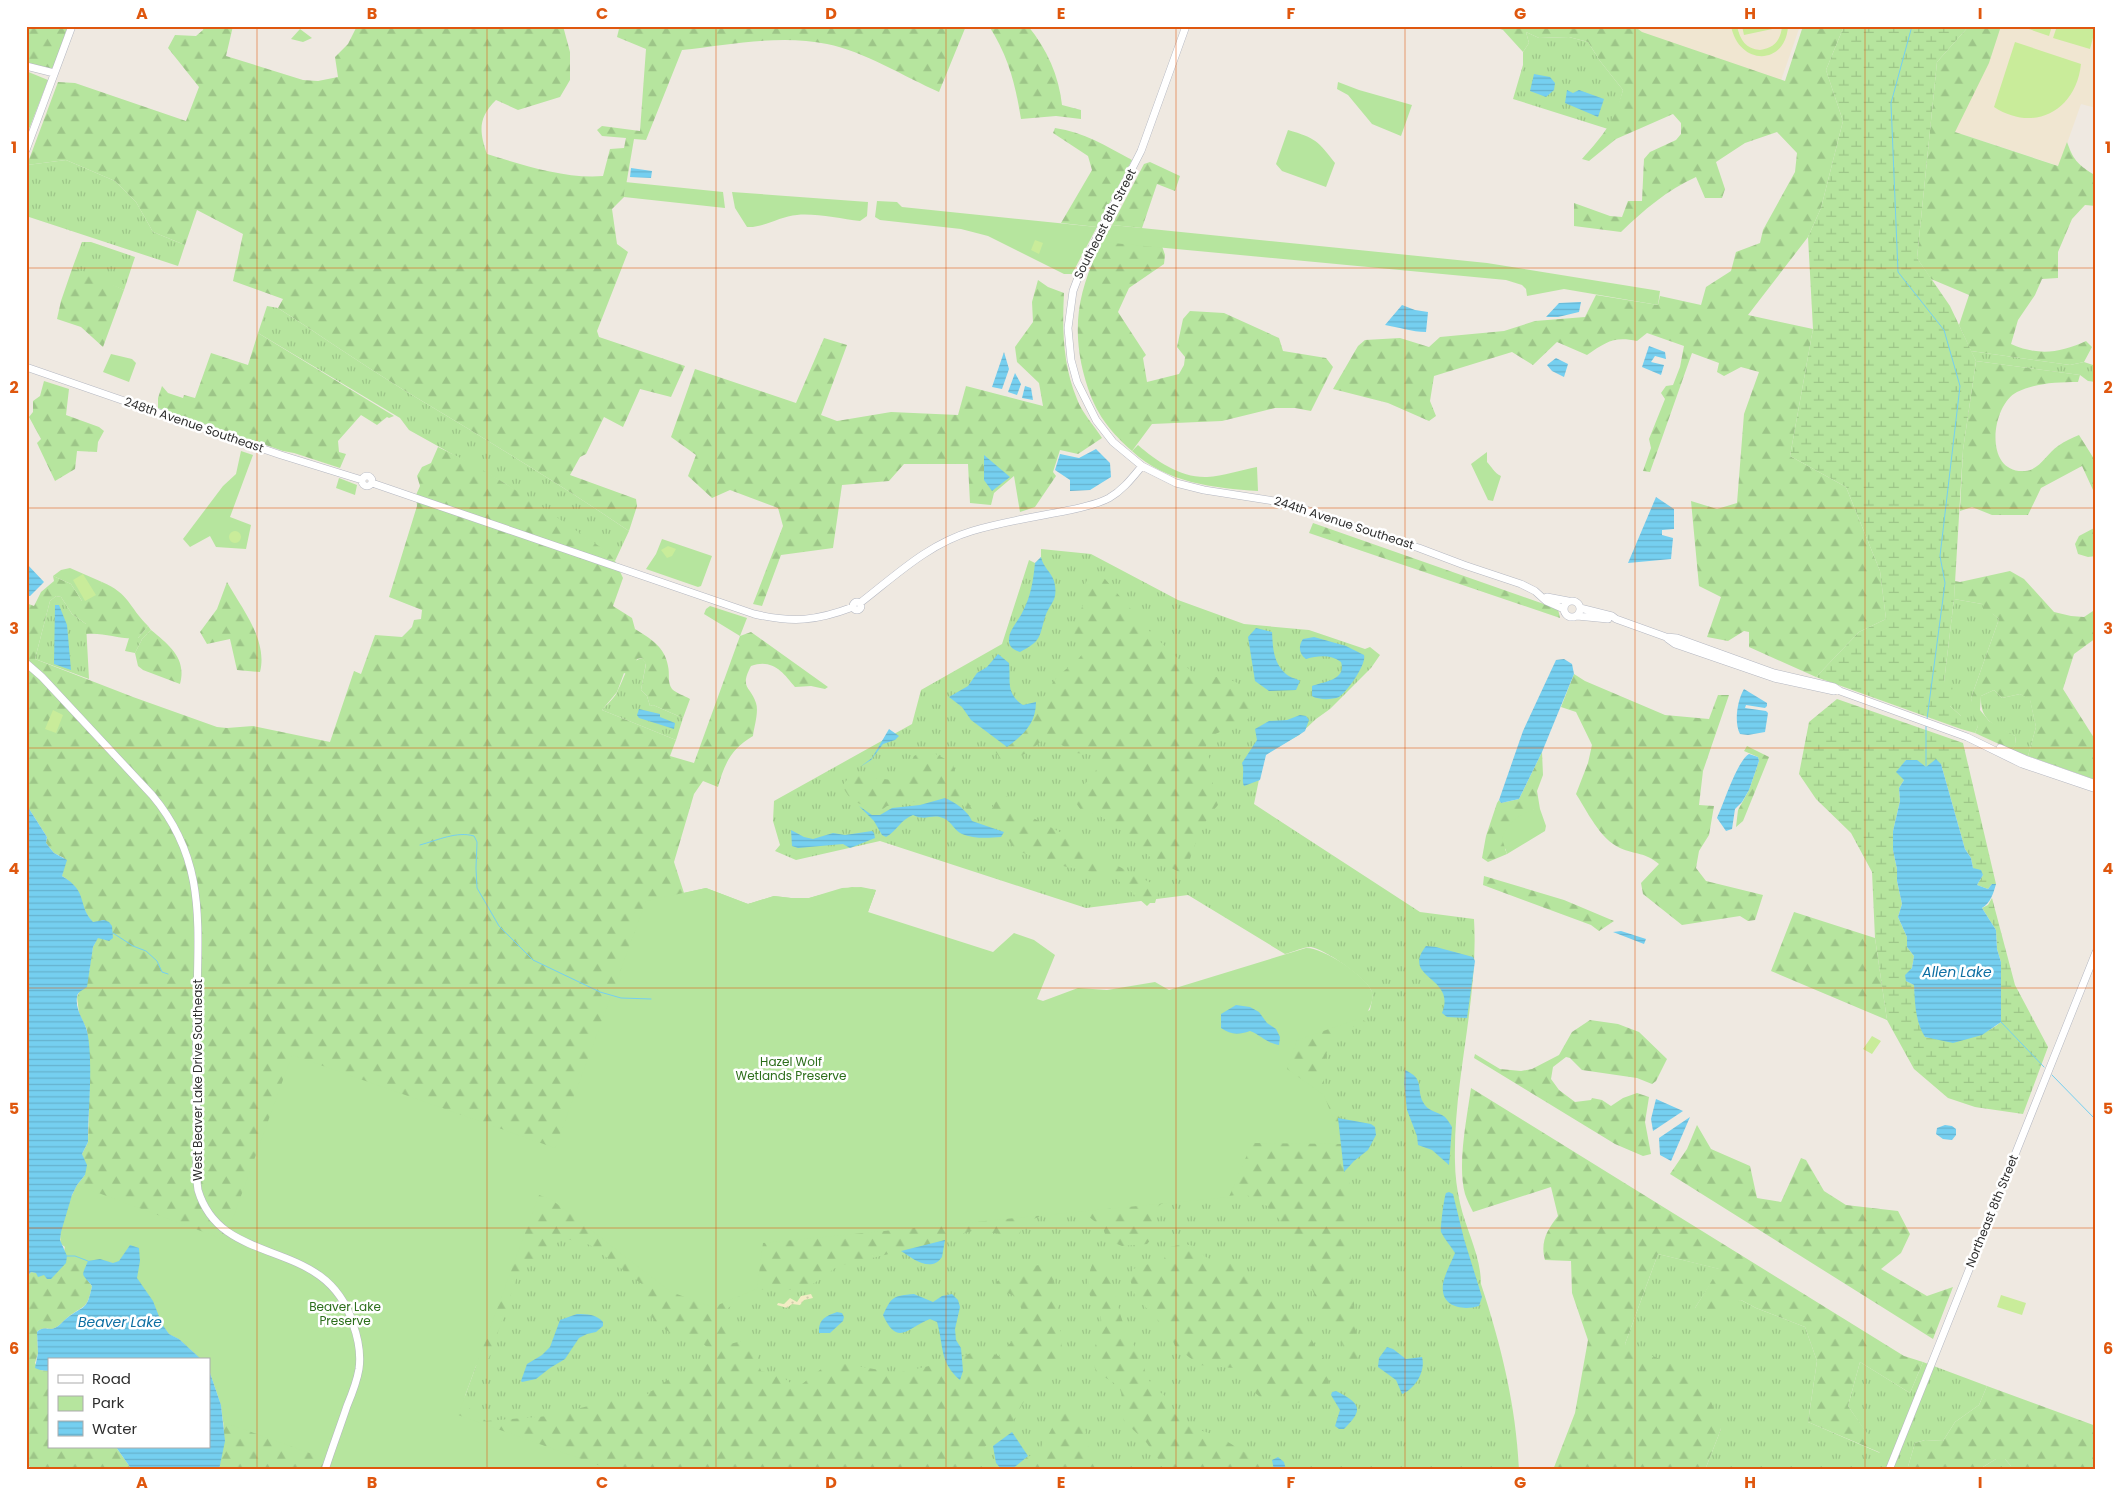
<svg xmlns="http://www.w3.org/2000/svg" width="2122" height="1496" font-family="Poppins,sans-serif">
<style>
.education{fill:#f0e6d1}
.grass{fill:url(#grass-tufts)}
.forest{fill:url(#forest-firs);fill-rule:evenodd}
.wetland{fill:url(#wetland-marsh)}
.sand{fill:url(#sand-dots)}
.park{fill:#b6e59e}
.pitch{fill:#c9ec9a}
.water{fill:url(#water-rules)}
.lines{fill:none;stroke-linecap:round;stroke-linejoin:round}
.stream{stroke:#75cff0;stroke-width:1}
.minor-casing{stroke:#b4b7c1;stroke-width:8}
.minor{stroke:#fff;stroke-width:7}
.grid{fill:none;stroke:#df570e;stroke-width:1;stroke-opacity:0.55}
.labels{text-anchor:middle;stroke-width:5;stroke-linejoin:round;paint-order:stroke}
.street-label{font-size:12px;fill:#2e2e2e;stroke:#fff}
.park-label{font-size:12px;fill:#2c6e1b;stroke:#fff}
.water-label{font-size:14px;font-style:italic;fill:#0d6fa3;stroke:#fff}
.neatline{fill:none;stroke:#df570e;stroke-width:2}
.grid-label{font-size:16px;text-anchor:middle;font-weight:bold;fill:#df570e}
</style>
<defs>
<pattern id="grass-tufts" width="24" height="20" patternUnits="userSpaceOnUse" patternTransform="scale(1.25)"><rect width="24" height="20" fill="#b6e59e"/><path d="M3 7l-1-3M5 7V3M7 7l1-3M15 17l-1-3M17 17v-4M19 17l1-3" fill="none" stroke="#9dc588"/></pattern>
<pattern id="forest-firs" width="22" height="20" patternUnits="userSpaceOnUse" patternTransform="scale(1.25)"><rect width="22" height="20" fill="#b6e59e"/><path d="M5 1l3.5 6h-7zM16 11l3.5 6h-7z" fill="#9dc588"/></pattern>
<pattern id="wetland-marsh" width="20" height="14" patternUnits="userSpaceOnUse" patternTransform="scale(1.25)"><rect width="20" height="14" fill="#b6e59e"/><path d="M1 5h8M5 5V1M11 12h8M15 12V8" fill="none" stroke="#9dc588"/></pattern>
<pattern id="sand-dots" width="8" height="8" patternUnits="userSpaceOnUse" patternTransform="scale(1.25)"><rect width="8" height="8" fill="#f3ecc5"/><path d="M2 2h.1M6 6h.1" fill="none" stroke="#d1cbaa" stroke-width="1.8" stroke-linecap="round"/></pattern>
<pattern id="water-rules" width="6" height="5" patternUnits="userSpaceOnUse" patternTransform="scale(1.25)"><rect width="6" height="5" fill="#75cff0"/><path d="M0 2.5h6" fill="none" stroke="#66b2ce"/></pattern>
</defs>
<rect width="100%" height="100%" fill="#efe9e1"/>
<path class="education" d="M1596,26H1800L1778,89Z
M1992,26H2096V108L2081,104L2059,166L1955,132Z"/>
<path class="grass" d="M1526,32L1539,38L1569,37L1588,42L1600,61L1623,90L1617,112L1608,129L1513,99L1523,65V52L1529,43Z
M66,160L115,181L136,202L153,232L185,245L178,266L26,216L27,165Z
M82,242H91L135,257L124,290L72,269Z
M267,306L278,308C326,339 373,372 422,401C492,443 561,485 629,531L615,561L608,553L504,483L409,430L400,418L258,333Z
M1971,351L2070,365L2084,362L2096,366V382L2088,381L2080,375L1976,361Z
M1041,549L1091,554L1178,600L1244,624L1309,630L1365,649L1370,647L1380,655L1371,668L1330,709L1316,719L1299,735L1264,755L1254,804L1420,912L1474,919C1479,1000 1453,1080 1455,1162C1455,1175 1457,1190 1460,1203C1466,1230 1481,1256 1481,1284C1501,1345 1516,1405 1519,1470H612L458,1415L539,1195L1287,1070L1297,1040L1370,1010C1371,1003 1374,997 1371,990C1366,978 1325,949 1311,947C1303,947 1293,952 1285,954L1188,895L1086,908L880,841L796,860L775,851L780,845L773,821L774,801L912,724L921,690L1002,644L1029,560L1035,563L1041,557Z
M56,596L61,597L72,614L86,624L89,679L35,659L50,601Z
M1954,599L1982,604L1999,619L1971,698L1978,726L1975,733L1961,729V716L1950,706L1944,682Z
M148,626L151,630L142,639L135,653L125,651L129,638H138Z
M642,658L646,663L641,690L647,696L650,706L653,705L683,718L676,740L602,710C607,704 615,698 618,690C624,679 627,662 642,658Z
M1994,690L2002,698L2020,694L2030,699L2036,727L2028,756L2012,750L2016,743L2015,736C1995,725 1980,722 1981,696Z
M1658,1254L1720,1269L1695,1308L1741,1300L1756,1308L1805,1327L1817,1361L1808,1422L1880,1453L1848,1406L1860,1362L1910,1393L1923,1362L1987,1386L1979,1405L1955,1422L1943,1441L1925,1440L1915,1443L1907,1470H1705L1721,1429L1625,1344Z
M1996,1459H2005L2011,1466V1470H1978Z"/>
<path class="forest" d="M26,26H68L54,66L51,69L42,68L26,62Z
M204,26H233L226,56L303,80L318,81L338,77L335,57L348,44L357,26H563L570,52V80L560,97L518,110L496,100C478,118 479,131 487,154C523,165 565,179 603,176L610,149L624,148L626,138L602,136L597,130L602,126L640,131L646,49L617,37L619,29L622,26H966L939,92C905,77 863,51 827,44C780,34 729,45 682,50L646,140L634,139L624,197L612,209L617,244L628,252L597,331L599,337L685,366L671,397L640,389L623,427L604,417L586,454L580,457L570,475L636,499L637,506L629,531C561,485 492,443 422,401C373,372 326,339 278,308L283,299L233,281L243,234L197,210L185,245L153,232L136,202L115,181L66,160L27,165L58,82L75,83L186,121L199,87L168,48L175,35L196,36L203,30Z
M989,26H1028C1047,49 1059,76 1062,105L1081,110V119L1056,116L1021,119C1015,83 1009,58 989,26Z
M1491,26H1634L1642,32L1785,81L1803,26H1844L1826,70L1843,121L1821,208L1808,237L1748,315L1813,329L1790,456L1846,487L1880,571L1886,619L1859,632L1816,677L1749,647V632L1744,631L1728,641L1707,637L1721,597L1699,586L1691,501L1717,509L1737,503L1744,414L1759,372L1741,367L1724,376L1717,372L1719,363L1692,353L1650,472L1643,471L1651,448L1649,439L1665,399L1661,393L1666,386L1673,385L1680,367L1684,346L1647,333L1637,341C1614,336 1606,342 1587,355L1557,342L1533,365L1512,352L1434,376L1430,401L1436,416L1429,421L1388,403L1333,389L1358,346L1365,340L1400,338L1429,347L1440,337L1504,331L1535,321L1585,317L1596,295L1658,305L1660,296L1701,305L1706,287L1731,271L1736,252L1760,243L1763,230L1795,172L1797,153L1777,132L1745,143L1716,162L1725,189L1722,198H1705L1696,177C1667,190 1644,210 1621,232L1574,226V203L1610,216L1622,217L1628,201H1642L1644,159L1650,152L1676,140L1681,134V123L1673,114L1616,139L1589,161L1582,159C1605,133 1613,124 1623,90L1600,61L1588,42L1569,37L1539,38L1526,32L1529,43L1523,52L1503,30Z
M1969,26H2001L1989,63L1955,132L2058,166L2067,142C2073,159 2077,164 2093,174L2096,169V206L2085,205L2072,219L2058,252V278L2042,279L2035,295L2018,320L2011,344C2038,356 2060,353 2086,341L2092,347L2084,362L2070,365L1971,351L1959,325L1969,295L1931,279L1917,258L1937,62Z
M1055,128C1084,132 1106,146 1132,160L1097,227L1061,223L1092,170L1088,156L1053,133Z
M1150,162L1180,176L1175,191L1157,184L1142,228L1112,225L1144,164Z
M1133,240L1162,246L1165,255L1164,264L1129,288L1118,312L1146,355L1143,358L1147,382L1179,374L1184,365L1185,357L1177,347L1183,319L1190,311L1224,313L1279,338L1283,351L1326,358L1333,367L1311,411L1295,408H1275L1222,421L1152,424L1132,451C1106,428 1093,409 1084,375C1071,325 1079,288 1102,242Z
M72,269L98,275L99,278L124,290L103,347L81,327L57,319L61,301Z
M1038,280L1048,287L1064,293C1062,330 1063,365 1077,399C1082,413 1094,425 1102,438L1078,454L1060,450L1053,472L1056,476L1035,507L1020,512L1014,476L994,493L991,505L970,503L968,464H904L889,481L842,485L833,548L781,555L762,606L753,604L783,526L778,508L730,490L712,498L688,476L696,455L671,437L695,369L796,403L824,338L847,345L821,415L837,421L891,412L958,415L966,386L1043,406L1039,383L1017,362L1015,347L1033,322L1032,302Z
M258,333L394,416L389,418L387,417L377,425L361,415L338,441L339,452L346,454L340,468L294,453L283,451L158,408V398L162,386L168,393L183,398L184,395L195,398L211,353L248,365Z
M1976,361L2080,375L2078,382C2057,382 2036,383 2017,392C1991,405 1983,474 2025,471C2040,470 2047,453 2058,446C2065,441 2072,438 2079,435L2096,462V488L2093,490L2082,466L2041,488L2028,515H1992L1972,507L1960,511L1963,450Z
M44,381L69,389L66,415L99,427L104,431L98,442L97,452L77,451L75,469L55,481L37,443L41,439L29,417L33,412V401L40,396Z
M438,447C499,475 553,515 609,553L615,561L623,578L613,606L632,618L635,629C650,638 665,647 668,666C670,674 667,682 672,689C676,693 685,696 690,699L683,718L653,705L650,706L647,696L641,690L646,664L642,658L637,659L631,676L624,673L617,692L602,710L676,740L670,756L694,763L740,636L751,632L828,687L825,689L811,686L795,687C783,672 772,658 751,666C739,689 751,686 756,703C759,712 754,727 753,736C732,748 724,764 718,787L703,781L694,794L674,862L684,893L706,888L748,904L774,896L791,898H809L852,887L876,890L868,912L654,1004L1335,999L1366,1022L1330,1035L1324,1068V1095L1342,1121L1350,1163L1348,1220L1358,1359L1354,1369L1348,1368L1341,1339L1326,1323L1308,1279L1312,1263L1305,1247L1267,1206L1245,1194L1161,1204L1151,1212L1155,1235L1147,1244L1122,1246L1107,1240L1103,1228L1088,1216L1066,1203L1044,1215L1023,1223L1019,1237L1012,1239L999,1234L975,1230L927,1245L838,1266L813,1284L785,1291L757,1289L725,1310L726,1322L732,1331L730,1344L749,1339L757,1344V1359L761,1371L780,1375L797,1388L825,1366L845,1364L897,1373L952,1361L980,1349L999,1356L1026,1325L1018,1298L1000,1289L996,1282L1020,1268L1052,1263L1064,1364L1028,1394L1006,1434L977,1451L969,1470H219C223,1445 226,1430 221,1404C217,1389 209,1375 209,1360H202L179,1339L169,1334L113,1263L108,1262L88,1281L92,1286C87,1311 84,1304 67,1318C62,1322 58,1328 51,1329C45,1329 42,1327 37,1332L38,1353L35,1363L40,1370L49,1371V1447H116L132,1470H26V1279L31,1272L53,1275L61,1267L77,1185L85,1175L82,1154L88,1142L90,1069L87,1030L79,1013L77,997L90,969V962L93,947L98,937L109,941L104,920L93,923C80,908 80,886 62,876L64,858L54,853L46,843L47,837L26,804V603L34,606L41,592L54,581L53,576L71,584L82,601L96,591L102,582C130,594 128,606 148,626L138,638C121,640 104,632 86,634V624L72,614L61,597L56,596L50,601L35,659L133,697L217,727L227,728L253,726L330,742L354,671L361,674L375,635L402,637L412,627L414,620L421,619L422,610L389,597L417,506L416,495L420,486L417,476L422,467L431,463ZM563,1238L590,1245L643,1285L645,1305L655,1322L673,1335L694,1336L707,1347L719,1350L702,1369L683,1373L681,1371L646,1395L604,1402L549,1416L486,1421L465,1405L464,1373L489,1358L518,1274Z
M1313,523L1558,609L1560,618L1309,533Z
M2096,527V556L2088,557L2078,554L2075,544L2079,536Z
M2010,571L2024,579L2054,612L2071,616L2084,617L2096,609V638L2074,654L2063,689L2096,741V780L2028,756L2036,727L2030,700L2020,694L2002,698L1994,690L1981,696L1980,710L1989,721L2015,736L2016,744L2012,750L1975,733L1978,726L1974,720L1971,698L1999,619L1993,614L1984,611L1982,604L1954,599L1955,581L1960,582Z
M1096,575L1105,579L1152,634L1195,675C1226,677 1256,678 1248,719L1209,737L1205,750L1213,765L1212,780L1218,805C1200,825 1193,850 1185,875L1150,857L1122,830L1100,816L1081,810L1076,803L1085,784L1097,769L1091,754L1074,753L1057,742L1044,739L1027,753L1003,763L991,745L998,741L1007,747L1033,719L1036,702C1046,698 1048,690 1054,681C1063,669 1078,663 1085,650L1074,634L1084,600L1083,589L1088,578Z
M227,582C242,609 268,640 260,672L237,670L230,639L207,644L200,632L217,609Z
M151,630C169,645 187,658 180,684L143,670L138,666L135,653L142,639Z
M1574,674L1585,681L1665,715L1709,719L1718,695H1729L1703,771L1699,805L1714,806L1709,835L1699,851L1696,868L1706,881L1763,895L1755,920L1748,921L1740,916L1682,925L1643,894L1641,883L1659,864C1645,852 1636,855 1620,848C1600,839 1587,811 1576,794L1588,763L1592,745L1576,712L1561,707Z
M1747,746L1769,757L1743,821L1736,827L1738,810L1749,790L1759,761L1758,757L1744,751Z
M926,749L953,763L957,784L976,816L970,813L956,798L941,795L926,800L887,806L879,812L851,800L842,786L851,775L892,780L903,778L914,756Z
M1542,752L1543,775L1537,791L1540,809H1534L1505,849L1507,854L1488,862L1482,858L1486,836L1497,803L1499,800L1501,803L1519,799Z
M1007,796L1018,810L1073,839L1098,858L1116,865L1155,885L1159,889L1155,903H1150L1147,906L1114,877L1054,864L1015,850L1008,839L1005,828L993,825L988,817L995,802Z
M1484,876L1564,900L1614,921L1599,931L1591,925L1483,885Z
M1794,912L1875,938L1887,1020L1771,971Z
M1590,1020L1618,1024L1639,1032L1667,1059L1656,1081L1652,1084L1637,1078L1582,1070L1570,1058L1566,1057L1553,1067L1551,1079L1559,1090L1575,1102L1591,1100L1592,1098L1602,1100L1611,1106L1623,1098L1637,1093L1649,1097L1645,1122L1651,1154L1643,1156L1615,1144L1474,1058L1475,1054L1500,1069L1521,1071L1532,1069L1559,1055L1572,1032Z
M1471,1088L1904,1356L1923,1362L1910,1393L1860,1362L1848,1406L1881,1453L1808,1422L1817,1361L1805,1327L1756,1308L1741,1300L1705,1318L1695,1308L1719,1269L1658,1254L1625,1344L1702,1377L1721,1429L1705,1470H1553L1575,1413L1588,1340L1572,1293L1571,1261L1545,1260C1540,1242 1547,1230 1558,1216L1551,1187L1473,1212C1470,1206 1467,1200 1465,1194C1457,1164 1467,1118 1471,1088Z
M1697,1125L1711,1149L1750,1166L1757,1198L1781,1202L1801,1158L1806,1160L1824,1191L1846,1205L1898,1211L1910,1234L1901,1253L1881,1269L1927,1296L1953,1287L1933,1339L1670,1174L1687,1149Z
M1185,1244L1197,1247C1206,1262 1214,1261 1231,1257C1240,1267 1244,1278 1260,1280L1262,1288L1269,1296L1295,1311L1302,1330L1310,1337L1319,1353L1329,1365L1330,1378L1321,1408L1303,1402L1281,1404L1261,1398L1252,1390L1249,1377L1234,1368L1199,1365L1175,1346L1169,1332L1135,1296L1130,1279L1133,1269L1164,1259L1169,1247Z
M1095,1259H1104L1111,1264V1282L1123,1323L1144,1366L1146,1376L1155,1389L1164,1395L1176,1415L1190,1427L1218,1436L1261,1462L1267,1470H1166L1146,1442L1124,1421C1119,1386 1129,1391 1096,1372C1089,1349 1099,1343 1101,1323C1102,1316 1099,1312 1095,1306C1085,1291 1087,1273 1095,1259Z
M1987,1386L2096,1426V1470H2011V1466L2005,1459H1996L1978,1470H1907L1915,1443L1925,1440L1943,1441L1955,1422L1979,1405Z
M1064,1410L1080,1413L1086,1433L1075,1439L1089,1447L1094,1455L1109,1470H1011C1018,1460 1029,1458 1037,1451C1048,1440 1053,1422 1064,1410Z"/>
<path class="wetland" d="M1844,26H1969L1937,62L1917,258L1950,306L1976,361L1963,450L1954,599L1944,682L1953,685L1950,706L1961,716V729L1816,677L1859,632L1886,619L1880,571L1846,487L1790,456L1813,329L1808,237L1821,208L1843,121L1826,70Z
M1837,699L1963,743L1996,884H1992L1988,889L1977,885L1983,875L1973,868L1971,858L1965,849L1941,764L1926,767L1906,760L1902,767L1904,780L1899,788L1900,801L1893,831V850L1897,869V881L1902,904L1898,917L1907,937V947L1914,956L1912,968L1906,981L1914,985L1918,1020L1925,1037C1949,1041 1982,1039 2001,1022V962L1997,949L1996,930L1982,908L1988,905L1992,898L2015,985L2048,1047L2023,1114L1975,1107L1948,1098L1914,1069L1887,1020L1875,938L1872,872L1851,833L1816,799L1799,774L1809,722Z"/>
<path class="sand" d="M811,1294L813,1298L804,1300L800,1305L792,1304L787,1308L777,1305L778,1303L784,1304L790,1298L797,1302L801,1296Z"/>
<path class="park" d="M300,29L312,38L303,42L291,39Z
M26,71L48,80L26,137Z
M1338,82L1359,90L1412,105L1401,136L1372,124L1348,95L1337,89Z
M1288,130C1316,138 1318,141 1335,163L1326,187L1282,171L1276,164Z
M625,182L723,192L725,208L624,197Z
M732,192L868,202L867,216L860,221C841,219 815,213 797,215C780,216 764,228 747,227L735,208Z
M877,201L897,202L902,207L1097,227L1072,274H1064L988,236L961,229L880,220L875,217Z
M1112,225L1487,263L1660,291L1658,305L1564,289L1527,296L1526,289L1522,285L1506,280L1102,242Z
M111,354L132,359L136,363L129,382L103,372Z
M1138,445C1156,461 1181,478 1207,477C1223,476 1241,470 1257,467L1258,491C1214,488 1166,483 1132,451Z
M241,451L253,455L230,517L251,525L246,549L216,547L210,536L190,547L183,539L223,486L236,474Z
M1487,452V462C1492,467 1494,473 1501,476L1493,501L1488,500L1471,464Z
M339,478L357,485L355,495L336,488Z
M662,539L712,556L701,586L698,587L646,569L656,554Z
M70,568L102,582L95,598L85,602L82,601L71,584L53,576L61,570Z
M710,606L747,618L740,636L704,614L706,609Z
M1534,809H1540L1546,826L1545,831L1507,854L1502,839C1508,822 1517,816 1534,809Z
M861,887L876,890L868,912L993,952L1014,933L1034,940L1055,955L1037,999L1043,1001L1078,988L1107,990L1155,982L1169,990L1306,948C1322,947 1367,976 1372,992C1374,1001 1369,1010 1364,1017L1297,1040L1287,1069L1324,1095L1343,1144L1252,1143L1229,1197L763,1243L757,1289L713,1307L671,1292L552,1200L539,1195L458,1415L612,1470H330L332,1461L223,1422L221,1405L209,1370V1360H202L179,1339L169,1334L162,1324L153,1301L137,1278L139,1272L125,1250L120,1261L113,1263L100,1259L88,1261L76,1256H67L65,1247L61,1244C57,1230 70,1198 77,1185L225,1240L292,1055L555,1148L646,901L706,888L748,904L774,896L791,898H809L842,888Z"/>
<path class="pitch" d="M1731,26H1737C1740,40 1746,49 1760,50C1774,48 1781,40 1782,26L1788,27C1785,66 1739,66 1731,26Z
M1742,26H1777V28L1744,35Z
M2020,26H2052L2049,36Z
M2057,26H2096L2090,49L2053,38Z
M2015,42L2081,64C2076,111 2034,133 1994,107Z
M1035,240L1043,243L1039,254L1031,250Z
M229 537a6 6 0 1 1 12 0a6 6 0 1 1-12 0Z
M668,546L676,549L672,556L667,558L661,550Z
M83,574L96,595L85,601L73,580Z
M53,710L63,715L56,733L45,729Z
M1872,1036L1881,1041L1872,1054L1863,1049Z
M2001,1295L2026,1303L2022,1315L1997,1307Z"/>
<path class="water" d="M1534,74L1550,77L1555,83L1554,90L1546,97L1530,91Z
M1567,90L1573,93L1579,90L1604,99L1598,117L1565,103Z
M631,168L652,171L651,178L630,177Z
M1581,302L1579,312L1558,317H1546L1559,303Z
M1402,305L1415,310L1428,312L1426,332C1412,332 1398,327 1385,325Z
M1649,346L1665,352L1666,359L1655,356L1651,362L1664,365L1661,375L1642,367Z
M1004,352L1009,369L1002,389L992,387Z
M1556,358L1568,364L1564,377L1552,371L1547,365Z
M1015,373L1021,384L1017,395L1008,392Z
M1025,386L1031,388L1033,400L1022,398Z
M1096,449L1110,463L1111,477L1090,490L1070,491V480L1055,470L1060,454L1079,458Z
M984,455L1010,477L992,491L984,480Z
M1656,497L1674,509V529L1662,530V535L1673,538L1671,559L1628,563Z
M1041,557C1043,567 1051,572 1054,581C1059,601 1050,602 1045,617C1039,638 1041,641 1020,652C1013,650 1008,646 1009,638C1010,629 1018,621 1022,613C1031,596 1033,582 1035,563Z
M26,563L44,582L30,596H27Z
M55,605H59L67,625L71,670L54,664Z
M1256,628L1272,632C1273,648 1273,662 1286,674C1290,678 1296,678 1300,681L1296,690L1269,691L1255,681L1248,637Z
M1314,637L1346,646L1364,655C1367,664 1347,692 1339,697C1332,700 1318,700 1312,696V686C1323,682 1347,680 1341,662C1330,654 1318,656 1306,659C1299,654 1298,646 1303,639Z
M998,654L1009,663C1011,681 1005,693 1023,705L1036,702C1036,724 1023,735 1007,747L971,720L962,707L949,697L968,686L977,673L987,667Z
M1564,659L1572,664L1574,674L1542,752L1519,799L1501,803L1499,800L1523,731L1556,660Z
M1744,689L1767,703V706L1765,708L1746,705L1745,708L1766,711L1768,713L1765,732L1748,735L1740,734C1734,723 1737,701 1744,689Z
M639,709L660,714V717L675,723L674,729L639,718L637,715Z
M1300,715L1306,716L1309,720L1305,731L1299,735L1266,755L1260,780L1244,786C1241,780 1245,772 1242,763L1257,740L1255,729L1269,721L1287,720Z
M889,729L899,736L895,740L883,744L871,760L860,767L872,758Z
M1749,754L1758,757L1759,761L1749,790L1742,802L1735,809L1732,829L1726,831L1717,818C1724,803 1737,761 1749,754Z
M1936,759L1941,764L1965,849L1971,858L1973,868L1981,870L1983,875L1977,885L1988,889L1992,884H1996C1993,894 1991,902 1982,908L1996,930L1997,949L2001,962V1022L1982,1035L1953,1043L1925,1037C1915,1021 1915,1003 1914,985L1906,981L1905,975L1912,968L1914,956L1907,947V937L1898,917L1902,904L1897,881V869L1893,850V831L1900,801L1899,788L1904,780L1896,772L1906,760H1917L1926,767Z
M945,798C955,802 968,811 972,821L1004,832L1001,837C989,838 973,839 962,834C953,830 951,819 940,817C929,815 925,821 913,815C900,820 897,831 886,837L882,835L874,821L859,806L872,815H880L892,808L920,805Z
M26,804L47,837L46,843L54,853L67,860L62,876C89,892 77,905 93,922L104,920L109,922L112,926L113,938L109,941L98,938L93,947L87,987C83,990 77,992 77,997C75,1010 84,1020 87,1031C93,1058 89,1103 88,1132V1142L82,1154L87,1165L85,1175L77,1185L72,1195L61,1232L60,1240L67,1256L66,1263L51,1279H47L44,1275L38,1277L36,1273L31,1272L26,1279Z
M791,830L804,837L813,839L833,833L845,835L872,831L874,833L875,838L850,848L843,844L798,848L792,846Z
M1621,931L1646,939L1644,944L1613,932Z
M1426,946L1436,947L1473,957L1475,961L1467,1018L1447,1017L1442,1013C1457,976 1400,979 1426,946Z
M1236,1005L1250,1007L1259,1012L1267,1023L1276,1029L1280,1037L1279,1045C1266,1043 1261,1035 1250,1031C1238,1035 1231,1035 1221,1028V1014Z
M1405,1070C1425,1079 1416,1088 1423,1102C1428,1112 1437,1111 1445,1117C1448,1120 1450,1124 1452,1127L1449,1165L1432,1150L1418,1145L1417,1136L1407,1110L1404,1083Z
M1656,1099L1683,1111L1653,1131L1651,1119Z
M1690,1117L1671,1161L1660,1155L1659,1138Z
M1338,1118L1371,1124L1375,1127L1376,1135L1368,1150L1354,1161L1344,1172Z
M1945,1125L1952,1126L1956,1129V1135L1952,1140L1943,1139L1936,1134L1937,1128Z
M1449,1192L1453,1194L1464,1239L1482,1297L1479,1306C1462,1311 1440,1307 1443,1284C1445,1273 1451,1263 1455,1253C1451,1246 1445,1240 1441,1232C1440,1230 1444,1197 1446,1193Z
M945,1240L942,1257C931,1273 913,1259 901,1251Z
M130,1245L139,1248L140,1261L137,1278L153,1301L162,1324L169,1334L179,1339L202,1360H49V1371L40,1370L35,1368L38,1353L37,1332C42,1327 45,1329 51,1329C58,1328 62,1322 67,1318C84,1305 87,1311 92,1286C81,1272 81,1278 88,1261L100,1259L113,1263L119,1261Z
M914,1294L933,1302L942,1296L952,1294L958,1300L960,1307L955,1329L956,1340L961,1348L963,1371L960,1380C939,1362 944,1346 937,1322L930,1319C908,1327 898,1348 883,1315C892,1296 893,1296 914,1294Z
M837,1312L842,1313L844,1317L843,1321L830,1333H819C818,1319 826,1316 837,1312Z
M577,1314C587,1314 596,1314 603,1322V1326L596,1332L587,1334L579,1338L565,1359L550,1368L536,1379L522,1382L521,1381L527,1364L542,1355L550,1347L560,1320Z
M1387,1347L1393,1349L1406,1359L1422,1357C1426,1371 1415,1389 1402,1394L1396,1380L1378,1367L1379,1358Z
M209,1370L221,1405L225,1441L219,1470H132L116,1447H209Z
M1336,1391C1362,1404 1363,1410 1344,1429H1339L1335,1426L1340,1410L1331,1395L1332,1392Z
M1012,1432L1028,1456L1011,1470H1002L996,1463L993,1446Z
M1278,1457L1284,1462L1286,1470H1274L1272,1460Z"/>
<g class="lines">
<path class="stream" d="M1912,26L1891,103L1898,272L1944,330L1960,386L1940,556L1945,583L1927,719
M1926,767V726
M420,845C438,840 457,831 474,836L477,842L476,868L477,888L499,926L533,960L600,992L621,998L651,999
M113,933L133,946L146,951L157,961L162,972L168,974
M2001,1022L2044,1067
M2052,1075L2096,1120
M67,1256H75L88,1261"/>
<g class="minor-casing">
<path id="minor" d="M1186,26L1141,151L1082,267L1073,291L1068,328L1071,360L1077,382L1096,420L1113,442L1142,466L1176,483L1204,490L1287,503L1380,536L1419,548L1464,565L1521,584L1535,591L1546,601L1564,609
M26,66L54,73
M26,150L72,26
M26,367L281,455L362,480
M362 481a5 5 0 1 1 10 0a5 5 0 1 1-10 0Z
M372,483L754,614C793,623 816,621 853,607
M1547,597L1568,601
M1564 609a8 8 0 1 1 16 0a8 8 0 1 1-16 0Z
M853 606a4 4 0 1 1 8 0a4 4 0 1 1-8 0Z
M860,603C895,576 928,544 972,531C1002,522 1034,517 1065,511C1079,508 1096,505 1109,498C1123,490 1132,478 1142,466
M1580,608L1612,616L1616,619L1666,637L1677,638L1774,673L1834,687L1840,691L1967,737L2022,764L2096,789
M1577,616L1608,619
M1668,639L1675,644L1774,678L1834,691
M26,663L42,677L152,795C206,859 198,922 197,1000C196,1043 196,1086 197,1129C197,1150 195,1170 198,1190C222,1271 326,1234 353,1324C358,1338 361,1355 359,1369C357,1381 352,1394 347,1406C340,1427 332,1448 325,1470
M2000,748L2025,759L2096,784
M26,1468L28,1470
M1889,1470L2096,952"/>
</g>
<use href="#minor" class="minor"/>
</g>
<path class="grid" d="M257,26V1470M487,26V1470M716,26V1470M946,26V1470M1176,26V1470M1405,26V1470M1635,26V1470M1865,26V1470M26,268H2096M26,508H2096M26,748H2096M26,988H2096M26,1228H2096"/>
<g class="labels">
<g class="street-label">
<text transform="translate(1105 224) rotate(-63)" y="4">Southeast 8th Street</text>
<text transform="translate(194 425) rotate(19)" y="4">248th Avenue Southeast</text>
<text transform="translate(1344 523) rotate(18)" y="4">244th Avenue Southeast</text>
<text transform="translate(198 1080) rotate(-90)" y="4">West Beaver Lake Drive Southeast</text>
<text transform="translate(1992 1211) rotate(-68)" y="4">Northeast 8th Street</text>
</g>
<g class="park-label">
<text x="791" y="1066">Hazel Wolf<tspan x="791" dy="14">Wetlands Preserve</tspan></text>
<text x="345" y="1311">Beaver Lake<tspan x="345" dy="14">Preserve</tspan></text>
</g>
<g class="water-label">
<text x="1957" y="977">Allen Lake</text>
<text x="120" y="1327">Beaver Lake</text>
</g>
</g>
<rect width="2122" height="1496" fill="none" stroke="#ffffff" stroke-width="55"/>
<rect x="48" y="1358" width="162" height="90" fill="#ffffff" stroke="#ababab"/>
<rect x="58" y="1375" width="25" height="8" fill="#ffffff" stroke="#ababab"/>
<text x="92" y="1384" font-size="15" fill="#2e2e2e">Road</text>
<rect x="58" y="1396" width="25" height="15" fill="#b6e59e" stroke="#ababab"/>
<text x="92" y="1408" font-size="15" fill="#2e2e2e">Park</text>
<rect x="58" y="1421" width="25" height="15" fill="url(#water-rules)" stroke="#ababab"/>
<text x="92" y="1434" font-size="15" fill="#2e2e2e">Water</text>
<rect x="28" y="28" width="2066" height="1440" class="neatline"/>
<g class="grid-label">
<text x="142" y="19">A</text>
<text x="372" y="19">B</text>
<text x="602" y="19">C</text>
<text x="831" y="19">D</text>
<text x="1061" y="19">E</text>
<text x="1291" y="19">F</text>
<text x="1520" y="19">G</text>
<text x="1750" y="19">H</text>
<text x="1980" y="19">I</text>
<text x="14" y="153">1</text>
<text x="2108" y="153">1</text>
<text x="14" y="393">2</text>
<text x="2108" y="393">2</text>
<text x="14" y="634">3</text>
<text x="2108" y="634">3</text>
<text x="14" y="874">4</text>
<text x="2108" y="874">4</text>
<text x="14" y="1114">5</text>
<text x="2108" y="1114">5</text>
<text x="14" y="1354">6</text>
<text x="2108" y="1354">6</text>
<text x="142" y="1488">A</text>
<text x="372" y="1488">B</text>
<text x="602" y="1488">C</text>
<text x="831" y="1488">D</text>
<text x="1061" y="1488">E</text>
<text x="1291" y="1488">F</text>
<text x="1520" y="1488">G</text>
<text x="1750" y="1488">H</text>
<text x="1980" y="1488">I</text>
</g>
</svg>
